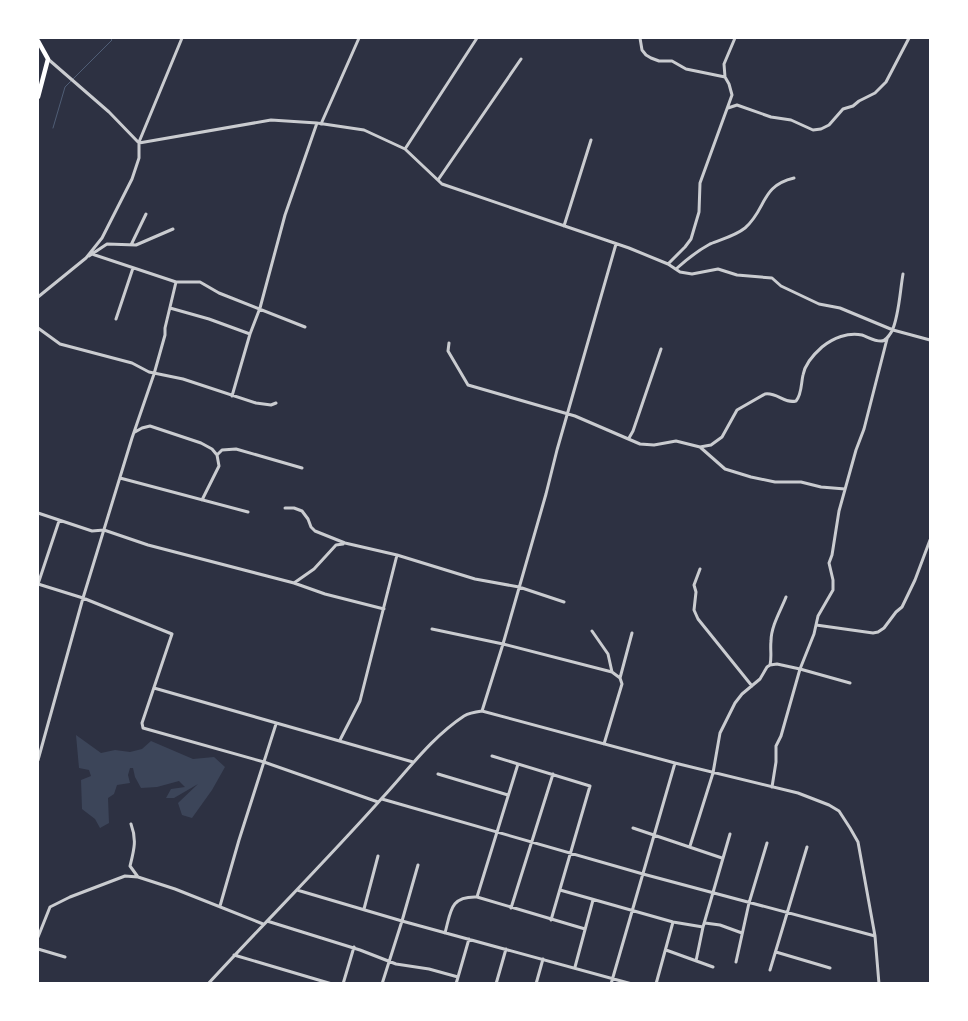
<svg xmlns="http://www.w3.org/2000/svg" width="968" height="1021" font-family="'Crimson Pro',serif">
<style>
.green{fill:#3c4559}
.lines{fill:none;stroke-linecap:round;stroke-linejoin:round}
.stream{stroke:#4f5d75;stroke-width:1}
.minor{stroke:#caccd0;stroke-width:3}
.secondary{stroke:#fff;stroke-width:4.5}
</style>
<rect width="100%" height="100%" fill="#2d3142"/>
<path class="green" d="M76,735L101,753L115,750L130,752L142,749L151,741L193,759L214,757L225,767L212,790L192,818L182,815L178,803L198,784L174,798H166L171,789L185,787L179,781L157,787L141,788L135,777L133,768H130L128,775L130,783L117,785L114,794L108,798L109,823L100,828L95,819L82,809L81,780L91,776L89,770L79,768Z"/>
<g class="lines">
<path class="stream" d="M53,128L65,87L112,40L110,38"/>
<path class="minor" d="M725,77L724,64L735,38
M728,108L737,105L771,117L791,120L813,130L821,129L829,125L843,109L853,106L859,101L875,93L886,82L909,38
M321,124L359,38
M139,142L182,38
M139,143L271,120L317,123L364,130L405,149L442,184L629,248L668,264L685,247L691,239L699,212L700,183L732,95L729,84L725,77L686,69L672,61H659L651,58L646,55L642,50L640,38
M405,149L477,38
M438,180L521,59
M564,226L591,140
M131,245L146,214
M92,254L107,244L136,245L173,229
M89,256L92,254L176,282H200L219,293L305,327
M668,264L680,272L692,274L718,269L737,275L772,278L781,286L819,304L840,308L893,330L930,340
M676,269C686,260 697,251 710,244C722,239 735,236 745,228C767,209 760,186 794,178
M38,297L86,258L102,238L132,179L139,158V143L109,112L48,59
M170,308L209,319L250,334
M116,319L133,268
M38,328L60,344L132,363L149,372L183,379L256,403L271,405L276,403
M449,343L448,351L468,385L575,416L640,444L654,445L676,441L700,447L711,445L722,437L737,410L765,394C777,392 784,404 796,401C802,394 801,383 803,375C805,364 814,354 822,347C833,338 848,332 862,335C868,337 874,341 881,341C886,341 889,336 892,331C899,316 900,291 903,274
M232,396L250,334L260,308L285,215L317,123
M135,432L142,428L150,426L201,443L212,449L217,455L219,466L202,500
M629,438L633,431L661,349
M700,447L725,469L751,477L775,482H801L821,487L845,489
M217,455L222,450L236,449L302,468
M120,478L248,512
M285,508H294L302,511L308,519L311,527L315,531L345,543L397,555L475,579L519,587L564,602
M38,513L92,531L104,530L148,545L294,583L325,594L384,609
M700,569L694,585L696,592L694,610L698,619L752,686
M294,583L314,569L336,545L343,544
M38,584L83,598L172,634L142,723L143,728L264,762L378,802
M38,584L59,521
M816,625L873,633L878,632L884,628L896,612L902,607L915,580L930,540
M432,629L503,644L612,672L620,678L622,684L604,744
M592,631L608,654L612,672
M770,665C772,656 770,650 771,641C771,626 781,610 786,597
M620,678L632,633
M154,688L413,762
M482,711L503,644L546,494L557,450L616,244
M340,740L360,701L397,555
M492,756L590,786L551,920
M38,760L83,598L132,438L154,374L165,335V328L176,282
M438,774L508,795
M772,787L776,762V746L781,736L800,669L850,683
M382,799L643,874L875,936
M131,824C137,840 134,850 130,866L138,877
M633,828L722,858
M690,846L713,773L720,733L735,703L742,694L760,679L767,667L770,665L777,664L800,669L814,634L818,616L833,590V580L829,563L832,555L839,511L856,450L864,429L887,339
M297,890L402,921L632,984
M560,890L673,922L703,927
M477,897L518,764
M220,906L239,840L276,724
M511,908L553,774
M364,909L378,856
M267,921L360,950L396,964L429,969L458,977
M705,923L720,925L742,933
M445,933C451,911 450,896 477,897L585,929
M38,937L50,907L70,897L125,876L138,877L175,889L263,924
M38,949L65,957
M666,950L713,967
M776,952L830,968
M234,955L332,984
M696,961L703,927L730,834
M736,962L749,903L767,843
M575,967L593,900
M770,970L807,847
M208,984C266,921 326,861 383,797C408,770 432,737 464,716C469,713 475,712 482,711L675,763L798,793L829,805L839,811L850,828L858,842L875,936L879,984
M343,984L354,947
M382,984L402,921L418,865
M456,984L469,939
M496,984L506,949
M536,984L543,959
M611,984L675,763
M656,984L673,922"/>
<path class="secondary" d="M38,41L48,59L38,97"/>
</g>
<rect width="968" height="1021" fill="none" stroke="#ffffff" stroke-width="78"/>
</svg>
